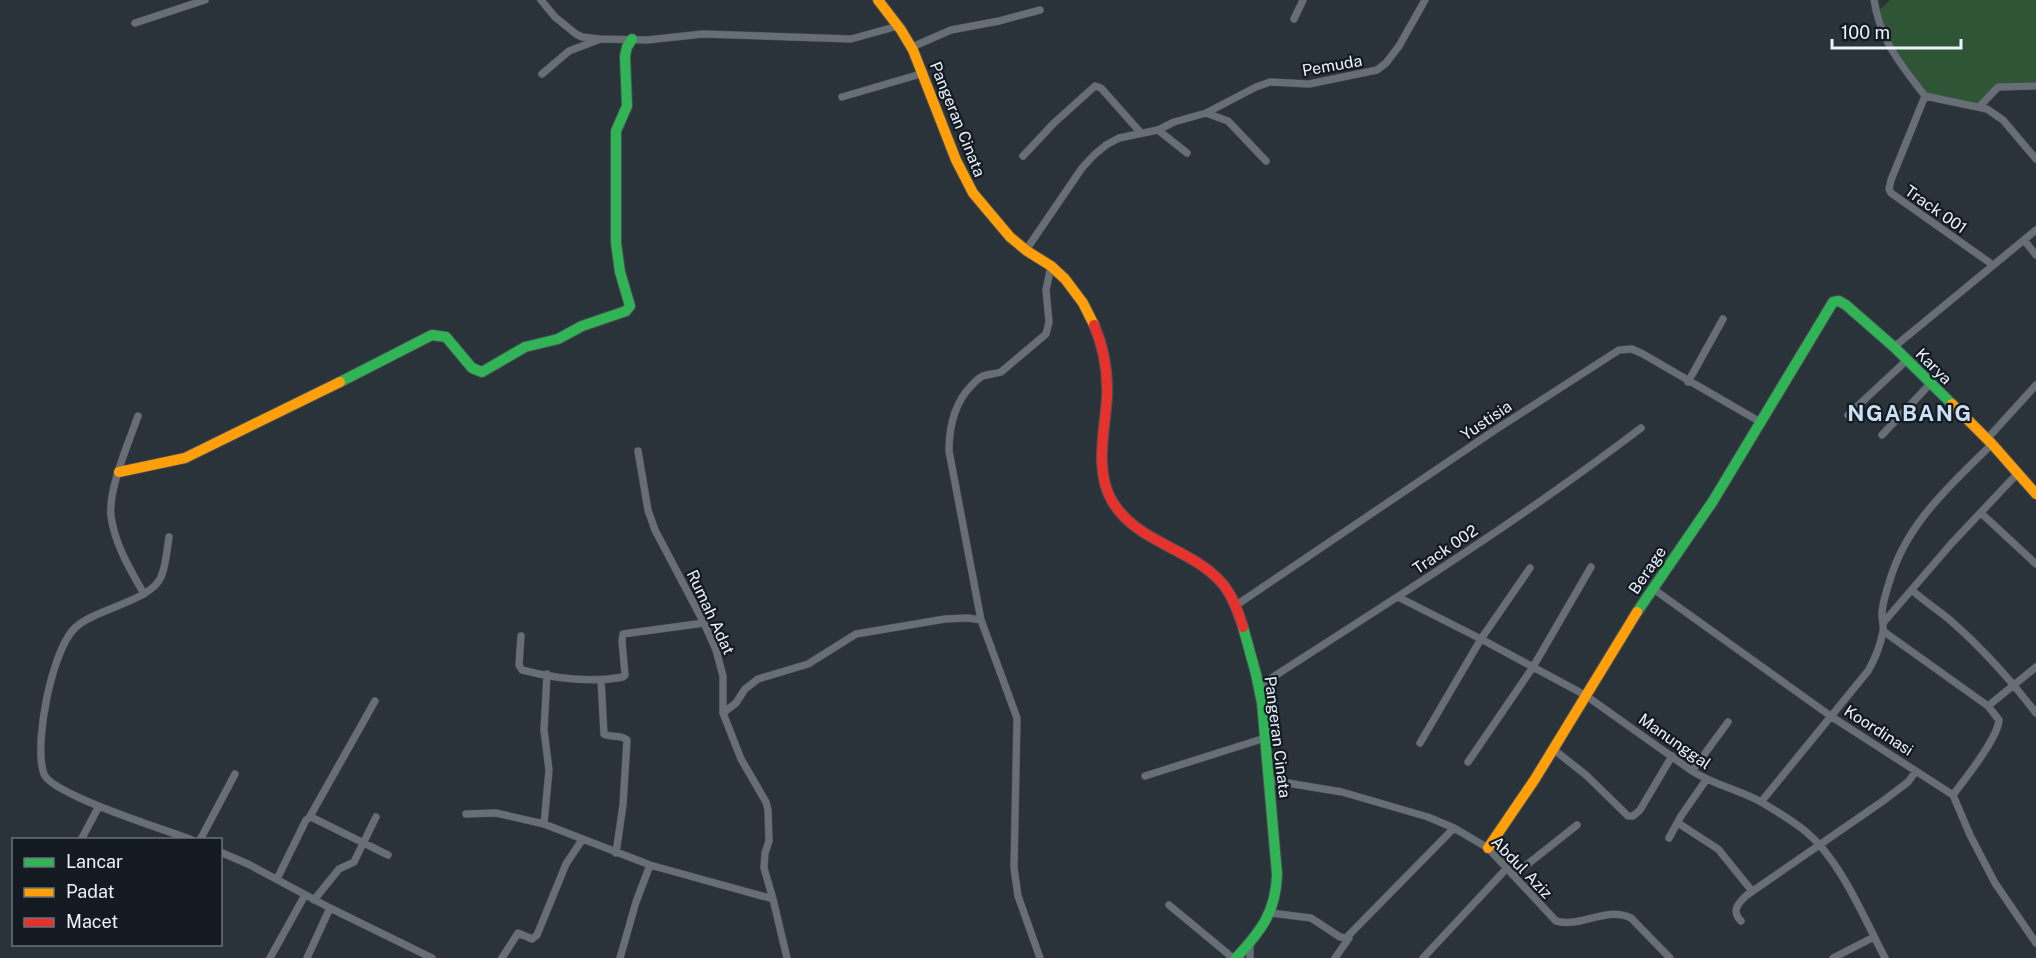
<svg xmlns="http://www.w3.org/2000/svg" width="2036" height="958" font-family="'Public Sans',sans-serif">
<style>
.green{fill:#2f5537}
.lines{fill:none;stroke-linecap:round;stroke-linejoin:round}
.street-casing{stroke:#474e55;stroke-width:8}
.fast-casing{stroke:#474e55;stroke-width:12}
.slow-casing{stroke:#474e55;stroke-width:12}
.jam-casing{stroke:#474e55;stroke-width:12}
.street{stroke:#676e76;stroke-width:7}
.fast{stroke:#30b455;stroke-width:10}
.slow{stroke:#ff9f0a;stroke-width:10}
.jam{stroke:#e5322d;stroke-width:10}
.labels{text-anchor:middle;stroke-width:4.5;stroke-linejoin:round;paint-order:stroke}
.street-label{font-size:16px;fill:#eaf4fd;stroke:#131a21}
.district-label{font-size:22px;font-weight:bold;letter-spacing:1.5px;fill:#cbdff2;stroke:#131a21}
</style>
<rect width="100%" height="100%" fill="#2a323a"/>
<path class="green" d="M1890,0H2036V84L1996,85L1979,105L1925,94L1892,49L1878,11Z"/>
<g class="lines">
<g class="street-casing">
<path id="street" d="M541,0L555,17L576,34L582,37L600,39L647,40L703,34L851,39L898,26
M1874,0C1881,42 1900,63 1925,96L1987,109L2003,120L2036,159
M1294,19L1303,0
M135,23L205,0
M912,47L951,30L999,21L1040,10
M542,74L569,51L598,40
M1925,96L1891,180L1889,189L1891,193L1993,265
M842,97L924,73
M1980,106L1998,87L2036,86
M1206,113L1228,121L1266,161
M1158,130L1187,153
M1023,156L1054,123L1095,86L1101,88L1141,133
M2024,240L2036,255
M1026,250L1082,168L1094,155L1106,145L1119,138L1158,130L1174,122L1206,113L1256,87L1270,82L1309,84L1377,70L1386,63L1399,46L1425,0
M1894,347L2036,230
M1688,382L1723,319
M1848,415L1907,360
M138,416C129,442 108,489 111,516C115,545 130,569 144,594
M1882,435L1930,384
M1987,439L2036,385
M638,451L648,510L655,530L704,623L716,650L723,676V713L741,759L766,802L768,810L769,841L765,853L764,868L773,899L787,958
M1981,513L2036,564
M169,537C167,550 166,565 161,577C151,601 95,609 76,627C61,640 51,678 47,697C43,716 37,756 44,774C52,795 167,830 192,840
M1652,588L1832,717L1953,795L1970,835L1995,883L2036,943
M1913,591C1924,601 1938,610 1950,620C1982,648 2010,679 2036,713
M1398,597L1481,639L1585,695L1692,771C1714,785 1740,790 1763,803C1777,812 1792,820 1805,831C1840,859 1864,918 1885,958
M1235,606L1495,430L1619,350L1632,349L1643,354L1762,423
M981,620L949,451C949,427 955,402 972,385C975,382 978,378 983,376C989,374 995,374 1001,372L1046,334L1049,322L1046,290L1051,266
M1883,623L1951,544L2017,474
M1883,631L1988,706L1999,720C1998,738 1965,779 1953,795
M521,636L519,665L522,670C553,678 591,683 623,677L625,675L622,641L623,634L704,623
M601,680L604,734C611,738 621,734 627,740L623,805L616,853
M1259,686C1388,603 1519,521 1641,428
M1988,706L2036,667
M723,713L736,703L745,689L758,679L808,664L856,634L945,619L968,618L981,620L1017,718L1014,868L1018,896L1040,958
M1420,743L1481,639L1530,568
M1553,749L1586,775L1628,816H1633L1640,810L1672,756
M1468,762L1533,667L1591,567
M1692,771L1728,722
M1145,776L1265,738
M1269,780L1342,792L1428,817L1454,828L1488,848L1556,921C1582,928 1605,906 1631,918L1670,958
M1761,802L1868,671C1875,659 1880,646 1883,632C1884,626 1882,620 1882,614C1882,604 1886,593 1889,583C1906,523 1950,486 1992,444
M466,814L496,813L544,824L650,865L773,899
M309,818L375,701
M1678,823L1718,849L1752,891
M544,824L549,770L544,730L547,674
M1669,838L1681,816L1706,780
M81,840L99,806
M200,840L235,774
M220,852L248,864L330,908L432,958
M1514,875L1577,825
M277,879L306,820L311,817L388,855
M314,900L339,869L354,862L376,817
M1169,905L1233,958
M1271,913L1311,918L1340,937L1346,938L1454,828
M1741,921C1731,911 1738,903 1747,895L1883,801L1908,782L1916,771
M270,958L305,895
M307,958L330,908
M502,958L518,933L532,939L537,935L566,864L582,840
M620,958L636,902L650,865
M1250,958V943
M1335,958L1349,938
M1423,958L1507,868
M1833,958L1874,937"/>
</g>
<g class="fast-casing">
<path id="fast" d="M340,382L432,335L446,337L472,368L482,372L525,347L558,339L582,326L626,311L630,306L620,272L616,243V131L627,106L625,56L627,47L632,39
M1637,612L1713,501L1833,302L1839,301L1846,305L1894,347L1952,404
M1236,958C1261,931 1276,912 1277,874L1262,703L1256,674L1243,627"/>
</g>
<g class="slow-casing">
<path id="slow" d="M878,0L901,30L913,50L956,160L973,193L1010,237L1027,251L1051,266L1065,279L1083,303L1094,325
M1952,404L1992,444L2036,494
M119,472L185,458L340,382
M1488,848L1535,779L1637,612"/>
</g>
<g class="jam-casing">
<path id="jam" d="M1094,325C1104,348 1108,372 1107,397C1105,430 1094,470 1112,501C1137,543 1189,547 1221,582C1232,594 1238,611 1243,627"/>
</g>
<use href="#street" class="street"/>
<use href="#fast" class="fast"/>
<use href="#slow" class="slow"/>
<use href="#jam" class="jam"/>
</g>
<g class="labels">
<g class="street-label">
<text transform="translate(1332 65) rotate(-10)" y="6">Pemuda</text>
<text transform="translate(958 119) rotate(68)" y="6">Pangeran Cinata</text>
<text transform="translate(1936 209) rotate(35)" y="6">Track 001</text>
<text transform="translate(1934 366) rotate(45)" y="6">Karya</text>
<text transform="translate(1486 420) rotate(-34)" y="6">Yustisia</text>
<text transform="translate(1445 549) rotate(-34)" y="6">Track 002</text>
<text transform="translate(1647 570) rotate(-56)" y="6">Berage</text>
<text transform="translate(711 612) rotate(65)" y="6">Rumah Adat</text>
<text transform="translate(1879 730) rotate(33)" y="6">Koordinasi</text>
<text transform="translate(1278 737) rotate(83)" y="6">Pangeran Cinata</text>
<text transform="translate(1675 741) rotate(35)" y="6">Manunggal</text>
<text transform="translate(1522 867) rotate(46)" y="6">Abdul Aziz</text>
</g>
<g class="district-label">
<text x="1910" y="421">NGABANG</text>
</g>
</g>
<rect x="12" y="838" width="210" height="108" fill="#131a21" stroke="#697179" stroke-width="1.5"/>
<rect x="24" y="858" width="30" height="9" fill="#30b455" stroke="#697179" stroke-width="1.5"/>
<text x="66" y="868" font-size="18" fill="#eaf4fd">Lancar</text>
<rect x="24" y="888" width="30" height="9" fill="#ff9f0a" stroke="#697179" stroke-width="1.5"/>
<text x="66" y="898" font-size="18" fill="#eaf4fd">Padat</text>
<rect x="24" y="918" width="30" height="9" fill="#e5322d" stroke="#697179" stroke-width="1.5"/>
<text x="66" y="928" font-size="18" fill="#eaf4fd">Macet</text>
<path d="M1832 39v9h129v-9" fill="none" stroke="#eaf4fd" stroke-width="3"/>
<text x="1841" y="39" font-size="18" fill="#eaf4fd" stroke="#131a21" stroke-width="4.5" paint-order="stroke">100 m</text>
</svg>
